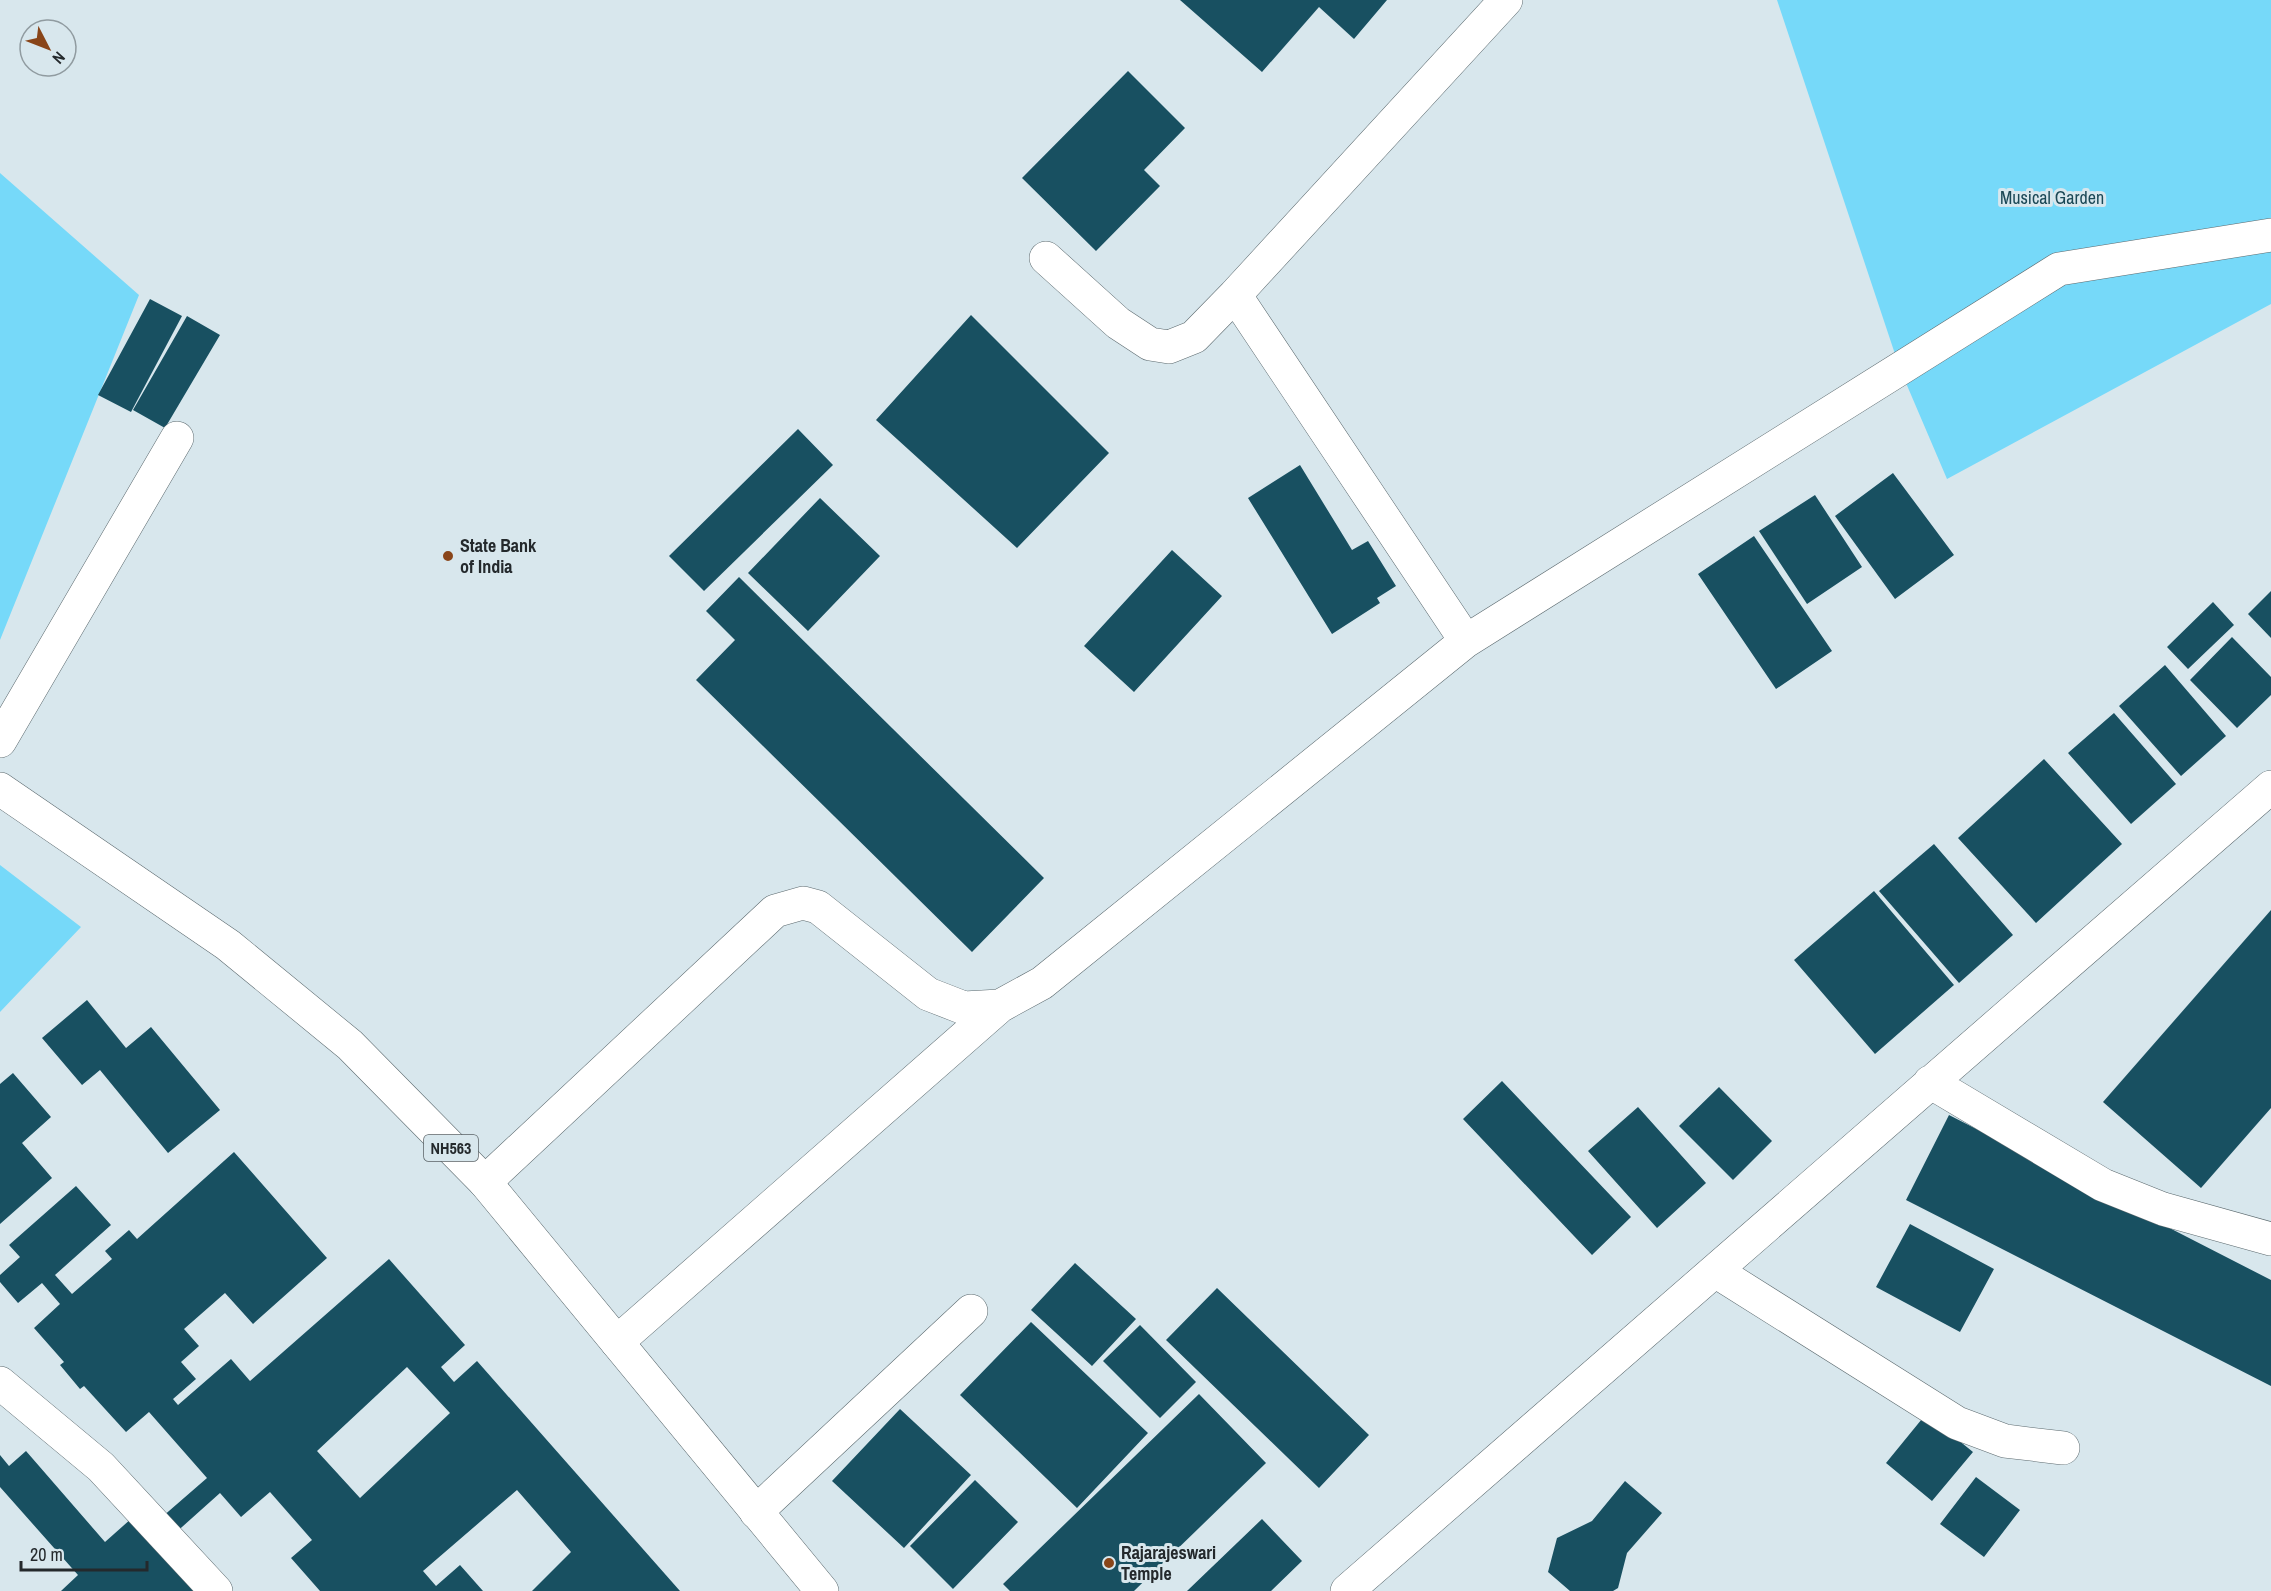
<svg xmlns="http://www.w3.org/2000/svg" width="2271" height="1591" font-family="'Archivo Narrow',sans-serif">
<style>
.green{fill:#76d9f9}
.building{fill:#185061;fill-rule:evenodd}
.lines{fill:none;stroke-linecap:round;stroke-linejoin:round}
.minor-casing{stroke:#5c6a6f;stroke-width:34}
.highway-casing{stroke:#5c6a6f;stroke-width:34}
.minor{stroke:#fff;stroke-width:33}
.highway{stroke:#fff;stroke-width:33}
.poi-dot{fill:#894519;stroke:#d8e7ed;stroke-width:2}
.labels{text-anchor:middle;stroke-width:6;stroke-linejoin:round;paint-order:stroke}
.shield{fill:#d8e7ed;stroke:#5a6266;stroke-width:1.5}
.shield-label{font-size:16px;font-weight:bold;fill:#24292c}
.park-label{font-size:18px;fill:#1b4856;stroke:#d8e7ed}
.poi-label{font-size:18px;font-weight:bold;fill:#24292c;stroke:#d8e7ed;text-anchor:start}
</style>
<rect width="100%" height="100%" fill="#d8e7ed"/>
<path class="green" d="M1777,0H2271V304L1947,479L1900,369Z
M0,173L139,295L0,640Z
M0,865L81,927L0,1012Z"/>
<path class="building" d="M1180,0H1387L1354,39L1319,7L1262,72Z
M1128,71L1185,128L1144,170L1160,186L1096,251L1022,178Z
M150,299L182,316L131,412L98,395Z
M971,315L1109,453L1017,548L876,420Z
M187,316L220,335L165,428L133,410Z
M798,429L833,465L704,591L669,556Z
M1300,465L1352,550L1368,541L1396,586L1377,598L1380,603L1332,634L1248,498Z
M1893,473L1954,555L1895,599L1835,516Z
M1815,495L1862,567L1807,604L1759,531Z
M820,498L880,556L808,631L748,573Z
M1754,536L1832,651L1776,689L1698,574Z
M1172,550L1222,596L1134,692L1084,646Z
M739,577L1044,878L972,952L696,680L735,640L706,611Z
M2271,591V638L2248,614Z
M2213,602L2234,625L2188,669L2167,647Z
M2232,637L2271,677V695L2237,728L2190,680Z
M2165,665L2226,736L2181,776L2119,706Z
M2114,713L2176,784L2131,824L2068,753Z
M2044,759L2122,844L2036,923L1958,838Z
M1934,844L2013,935L1959,983L1879,891Z
M1874,891L1954,985L1875,1054L1794,960Z
M2271,910V1108L2201,1188L2103,1102Z
M87,1000L126,1048L151,1027L220,1110L168,1153L100,1070L82,1085L42,1038Z
M13,1073L51,1117L22,1143L52,1178L0,1224V1084Z
M1502,1081L1631,1217L1592,1255L1463,1119Z
M1719,1087L1772,1141L1733,1180L1679,1126Z
M1638,1107L1706,1183L1657,1228L1588,1151Z
M1949,1115L2271,1280V1386L1906,1200Z
M234,1152L327,1258L253,1324L225,1293L184,1329L199,1346L181,1362L196,1379L173,1399L178,1405L231,1359L250,1381L389,1259L465,1345L441,1367L454,1382L477,1361L680,1591H532L571,1552L517,1490L423,1571L436,1586L460,1565L483,1591H320L291,1558L312,1540L270,1492L241,1517L220,1493L163,1544L204,1591H61L78,1575L0,1487V1455L9,1466L26,1451L105,1542L141,1510L154,1524L207,1478L149,1412L126,1432L84,1386L80,1389L60,1365L64,1362L34,1328L60,1304L42,1283L18,1303L0,1282V1275L20,1257L9,1245L76,1186L111,1225L55,1275L72,1294L112,1259L105,1251L129,1230L137,1239ZM407,1367L450,1413L360,1498L317,1451Z
M1910,1224L1994,1269L1960,1332L1876,1287Z
M1075,1263L1136,1319L1092,1366L1031,1310Z
M1217,1288L1369,1435L1319,1488L1166,1340Z
M1031,1322L1148,1433L1077,1508L960,1395Z
M1140,1325L1196,1382L1160,1418L1103,1361Z
M1199,1394L1266,1463L1134,1591H1010L1003,1584Z
M900,1409L971,1475L904,1548L832,1481Z
M1926,1414L1973,1452L1932,1501L1886,1463Z
M1976,1477L2020,1510L1984,1557L1940,1524Z
M975,1480L1018,1522L953,1589L910,1546Z
M1625,1481L1662,1513L1627,1553L1618,1588L1613,1591H1570L1548,1572L1557,1538L1592,1521Z
M1262,1519L1302,1561L1271,1591H1187Z"/>
<g class="lines">
<g class="minor-casing">
<path id="minor" d="M1046,258L1118,323L1150,344L1169,347L1194,337L1235,295
M1466,641L1235,295L1506,0
M0,741L177,438
M1930,1082L2103,1185L2163,1209L2271,1239
M485,1182L775,911L803,903L818,907L928,994L964,1008L1000,1006L1042,983L1466,641L2059,269L2271,235
M1717,1272L1957,1423L2005,1441L2063,1448
M617,1342L1000,1006
M0,1383L101,1467L216,1591
M756,1512L971,1311
M1347,1591C1656,1325 1962,1054 2271,787"/>
</g>
<g class="highway-casing">
<path id="highway" d="M0,789L228,945L350,1045L485,1182L822,1591"/>
</g>
<use href="#minor" class="minor"/>
<use href="#highway" class="highway"/>
</g>
<g class="poi-dot">
<circle cx="448" cy="556" r="6"/>
<circle cx="1109" cy="1563" r="6"/>
</g>
<g class="labels">
<rect class="shield" x="424" y="1135" width="54" height="26" rx="4.5"/>
<g class="shield-label">
<text x="451" y="1154">NH563</text>
</g>
<g class="park-label">
<text x="2052" y="204">Musical Garden</text>
</g>
<g class="poi-label">
<text x="460" y="552">State Bank<tspan x="460" dy="21">of India</tspan></text>
<text x="1121" y="1559">Rajarajeswari<tspan x="1121" dy="21">Temple</tspan></text>
</g>
</g>
<g transform="translate(48 48) rotate(132)"><circle r="28" fill="#d8e7ed" stroke="#909ba0" stroke-width="1.5"/>
<path d="M0-4.5L10 22L0 15L-10 22Z" fill="#894519"/>
<text y="-9" font-size="16" font-weight="bold" text-anchor="middle" fill="#24292c">N</text>
</g>
<path d="M21 1561v9h126v-9" fill="none" stroke="#24292c" stroke-width="3"/>
<text x="30" y="1561" font-size="18" fill="#24292c" stroke="#d8e7ed" stroke-width="4.5" paint-order="stroke">20 m</text>
</svg>
